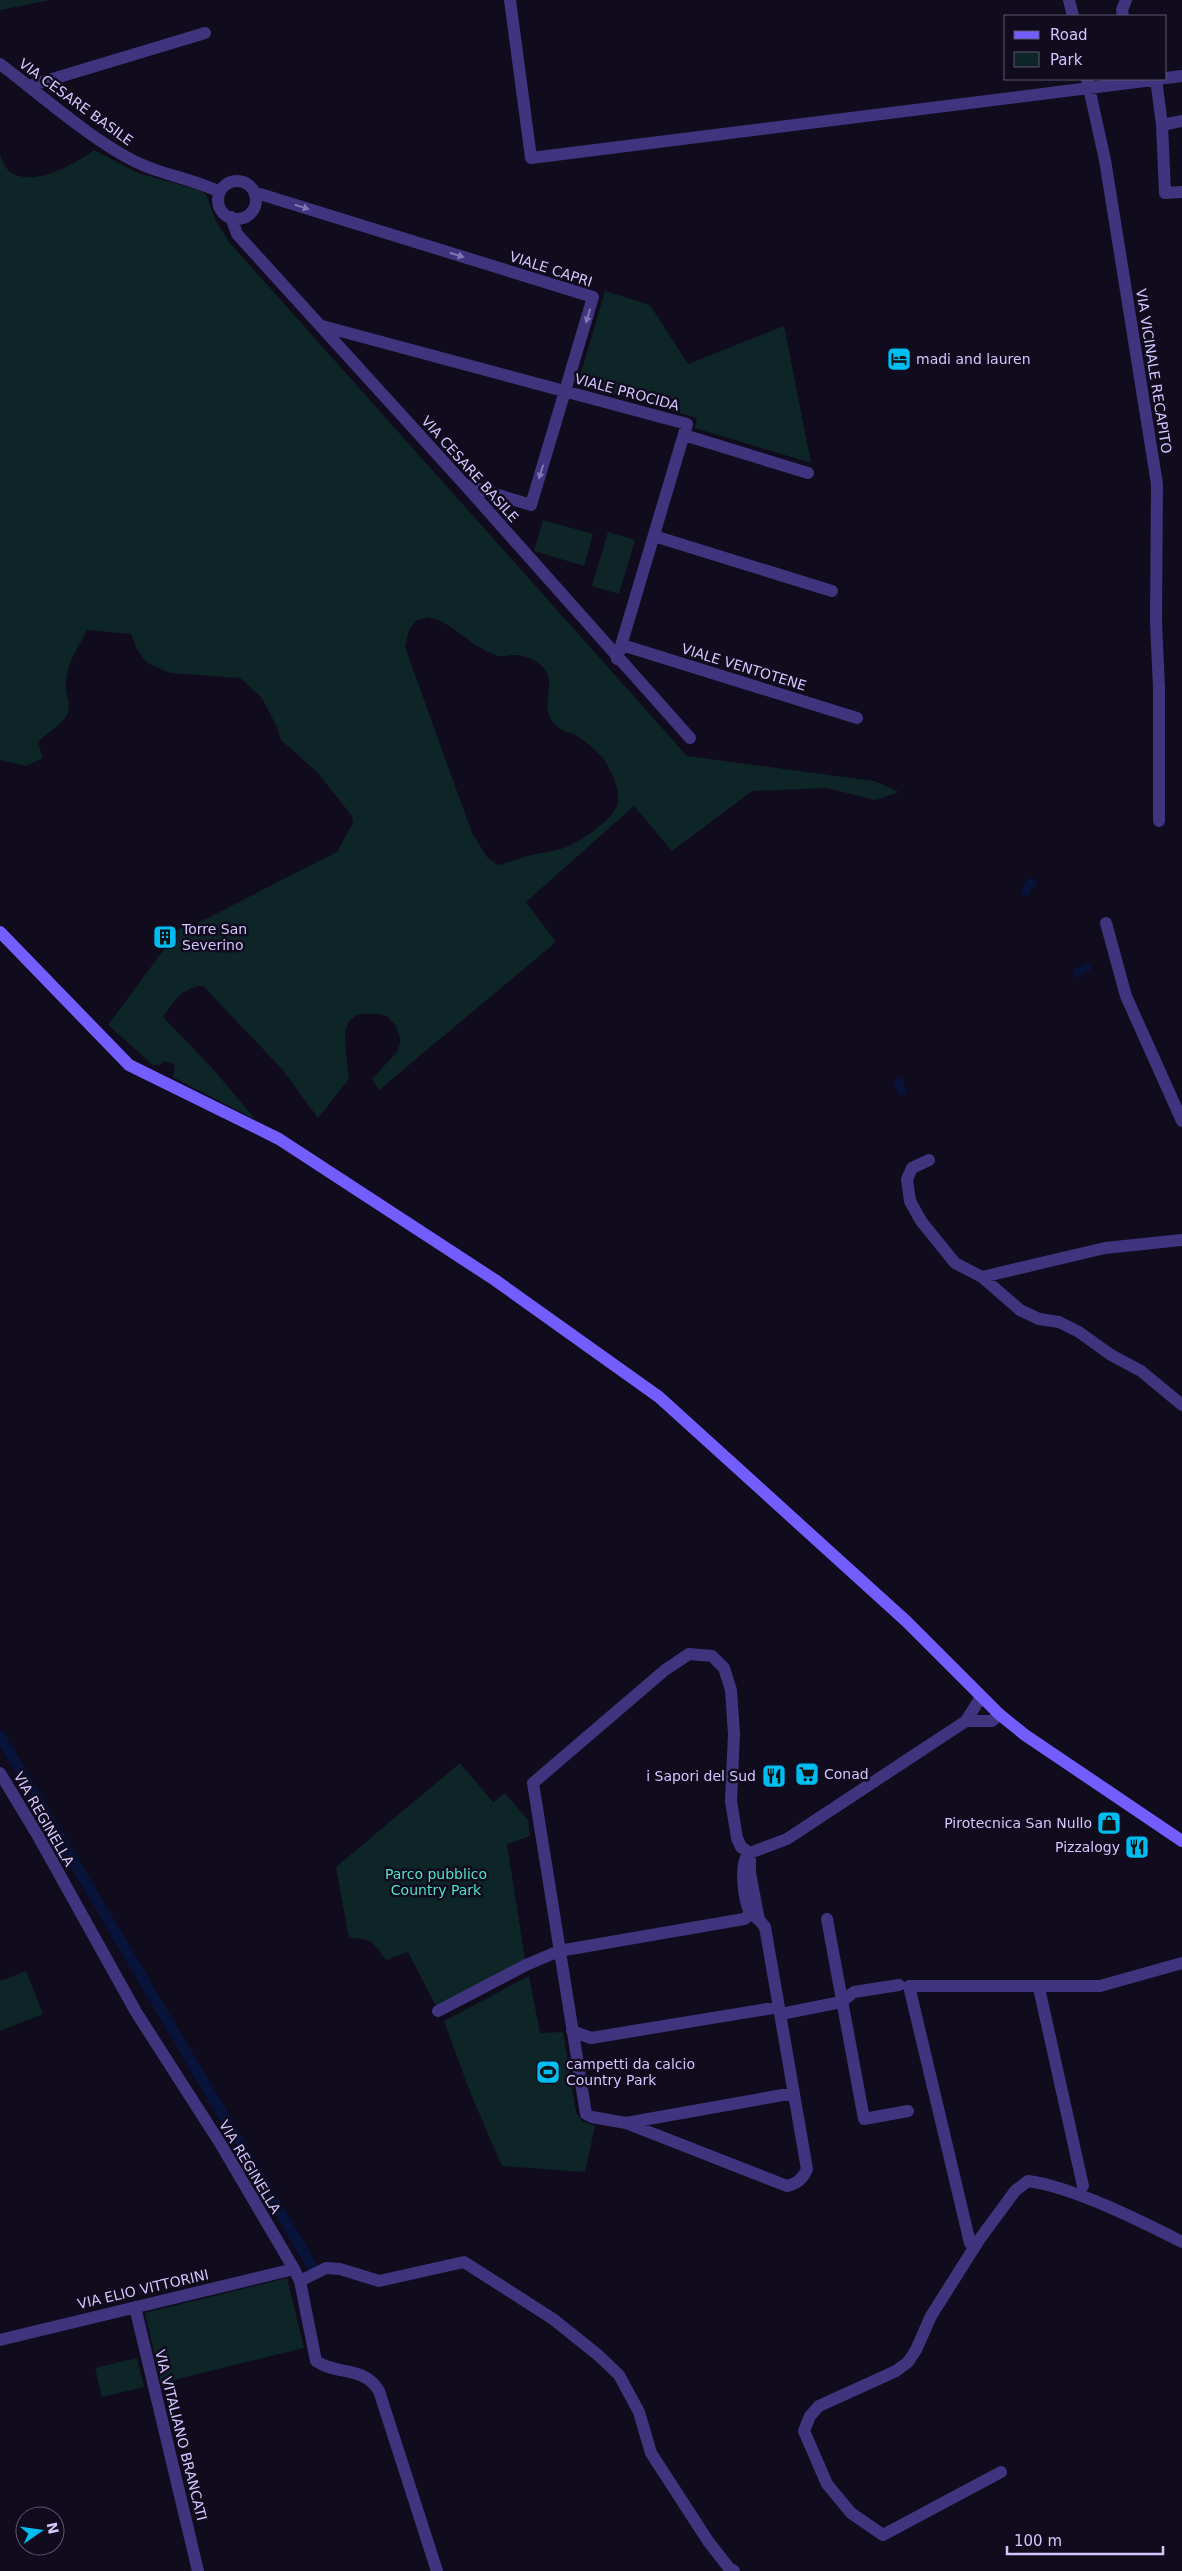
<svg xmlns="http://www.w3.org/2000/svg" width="1182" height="2571" font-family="'DejaVu Sans',sans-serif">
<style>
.green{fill:#0e2527;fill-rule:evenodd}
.water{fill:#071339}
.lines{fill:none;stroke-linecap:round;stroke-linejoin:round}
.canal{stroke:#071339;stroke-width:11}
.street{stroke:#3f347d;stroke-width:12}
.secondary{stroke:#745dff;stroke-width:12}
.oneway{fill:#8276b8}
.labels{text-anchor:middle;stroke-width:5;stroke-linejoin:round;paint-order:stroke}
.street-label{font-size:14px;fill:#d3c6ff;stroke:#100b1d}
.poi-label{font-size:14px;fill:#d3c6ff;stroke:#100b1d;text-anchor:start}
.park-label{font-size:14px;fill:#50e2ce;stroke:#100b1d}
</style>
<rect width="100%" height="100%" fill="#100b1d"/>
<path class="green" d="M0,0H50L0,10Z
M94,150L138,173L199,190L206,194L215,219L229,242L687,756L874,781L899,792L875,800L827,788L752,791L672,851L634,806L526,902L556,942L379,1090L372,1079L397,1052L401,1040L396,1026L387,1016C332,1003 346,1042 349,1079L318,1118L282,1069L203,986C183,986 173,1003 163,1017L212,1068L256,1120L173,1077L175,1065L164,1061L160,1065H153L108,1025L179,929L194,925L337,852L353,823L352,816L317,772L281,740L277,727L262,698L240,678L170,673L147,663L137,649L131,634L87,630C77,651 68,659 66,684C65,694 72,706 67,715C61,726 46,733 38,742L43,758L26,766L0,760V155C2,159 4,165 7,169C29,191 75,164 94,150ZM428,617C453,622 469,646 496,655C503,658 508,655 514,655C527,655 544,663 548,675C553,693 538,713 559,728C563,731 569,732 573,734C584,740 598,751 605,761C612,772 620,790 618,803C615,819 578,843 564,848C552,852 539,853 527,856C517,859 509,863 498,865L487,857L472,833L405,647L408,633L415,621Z
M605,291L650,305L688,364L784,326L811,463L695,428L697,418L578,383Z
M543,520L593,534L584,566L534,551Z
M608,532L635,540L619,594L592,586Z
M460,1763L493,1802L505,1793L528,1820L530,1836L507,1844L525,1959L437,2008L408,1952L386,1960C373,1942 372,1938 349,1938L336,1867Z
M26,1971L43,2014L0,2031V1981Z
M529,1976L540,2033L563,2032L576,2112L582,2121L595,2126L585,2172L502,2166L470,2092L444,2021Z
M287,2278L304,2348L161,2383L145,2313Z
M137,2358L144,2387L102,2397L95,2368Z"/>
<path class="water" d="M1028,878L1035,879L1037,885L1031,889L1029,895L1024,896L1020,891Z
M1088,963L1091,966L1090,971L1076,978L1073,977L1074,969Z
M901,1077L908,1093L899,1096L893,1081Z"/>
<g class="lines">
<path class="canal" d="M0,1736L313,2268"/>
<path class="street" d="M510,0L531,158L1161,79
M1069,0L1073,16
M1123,16L1122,10L1126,0
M0,64C41,95 89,138 134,161C161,175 192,178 220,192
M1166,78L1182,76
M1087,79L1105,160L1157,484L1156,622L1159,688V821
M1156,79L1162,125L1165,193L1182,192
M29,86L205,33
M1162,125L1182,121
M218 200a19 19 0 1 1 38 0a19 19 0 1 1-38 0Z
M255,195L260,194L593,297L531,505L466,485
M231,217L237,234L465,485L690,738
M322,326L687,424L617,659
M684,435L808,473
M654,536L832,591
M622,645L857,718
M1106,923L1126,996L1182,1121
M929,1160L912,1168L907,1179L910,1201L921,1221L955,1263L982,1277L1020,1310L1039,1319L1059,1322L1079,1332L1111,1355L1141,1371L1182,1405
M982,1277L1105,1248L1182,1240
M966,1721H992L999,1714
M0,1773L38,1836L136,2012L220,2143L294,2269L300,2281L316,2361C338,2376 363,2365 379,2391L437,2571
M750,1853V1873L759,1920C756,1917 752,1915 750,1912C744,1901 738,1861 750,1853Z
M827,1919L864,2119L908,2111
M759,1920L765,1927L807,2169C803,2179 797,2184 787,2186L626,2123L592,2117L586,2114L533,1783L665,1670L689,1654L712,1656L724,1668L731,1690L734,1734L731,1801L737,1838L741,1847L750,1853L787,1839L966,1721L981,1697
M1039,1988L1083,2186
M438,2011L526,1965L559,1951L744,1919L751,1914
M781,2014L841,2002L854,1992L899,1985
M572,2031L591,2038L779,2007
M626,2123L794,2093
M970,2243L909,1986H1100L1182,1963
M300,2281L326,2268L340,2269L379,2281L464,2262L553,2319L598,2355L619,2375L639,2412L651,2453L708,2541L729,2568L734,2571
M135,2307L198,2571
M0,2340L294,2269
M1001,2472L883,2535L851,2513L827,2484L804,2431L810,2416L819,2406L896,2371L908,2362L916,2350L931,2316L979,2240L1015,2191L1028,2181C1073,2187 1141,2221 1182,2242"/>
<path class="secondary" d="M0,932L129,1065L279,1139L495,1280L659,1397L906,1621L999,1714L1025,1735L1182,1841"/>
</g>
<defs><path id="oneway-solid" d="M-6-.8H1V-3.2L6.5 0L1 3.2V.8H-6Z" transform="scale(1.25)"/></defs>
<g class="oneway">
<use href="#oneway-solid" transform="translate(302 207) rotate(17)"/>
<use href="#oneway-solid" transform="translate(457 255) rotate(17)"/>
<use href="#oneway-solid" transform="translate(588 316) rotate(106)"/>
<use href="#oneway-solid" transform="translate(541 472) rotate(107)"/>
</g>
<defs>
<g id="hotel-square" transform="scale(1.25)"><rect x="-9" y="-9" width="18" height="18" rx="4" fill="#00bdf1" stroke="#100b1d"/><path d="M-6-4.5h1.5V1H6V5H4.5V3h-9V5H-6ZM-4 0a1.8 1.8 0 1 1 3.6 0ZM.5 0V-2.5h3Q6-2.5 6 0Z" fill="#111"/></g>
<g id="building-square" transform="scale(1.25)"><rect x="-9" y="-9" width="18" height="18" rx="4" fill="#00bdf1" stroke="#100b1d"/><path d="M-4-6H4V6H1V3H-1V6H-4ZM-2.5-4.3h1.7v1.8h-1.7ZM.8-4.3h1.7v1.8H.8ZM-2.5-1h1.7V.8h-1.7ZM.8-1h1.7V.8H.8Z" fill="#111"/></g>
<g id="supermarket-square" transform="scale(1.25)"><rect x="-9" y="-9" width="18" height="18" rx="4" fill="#00bdf1" stroke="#100b1d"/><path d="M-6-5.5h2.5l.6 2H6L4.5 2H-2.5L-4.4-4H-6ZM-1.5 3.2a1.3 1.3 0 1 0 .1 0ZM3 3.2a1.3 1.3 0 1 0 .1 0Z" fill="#111"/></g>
<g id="restaurant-square" transform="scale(1.25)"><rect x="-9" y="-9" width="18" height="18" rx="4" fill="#00bdf1" stroke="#100b1d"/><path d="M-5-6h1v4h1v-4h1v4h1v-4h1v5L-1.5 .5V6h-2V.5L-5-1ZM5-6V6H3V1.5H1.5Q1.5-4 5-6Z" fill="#111"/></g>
<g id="shop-square" transform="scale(1.25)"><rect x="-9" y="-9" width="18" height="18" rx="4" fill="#00bdf1" stroke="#100b1d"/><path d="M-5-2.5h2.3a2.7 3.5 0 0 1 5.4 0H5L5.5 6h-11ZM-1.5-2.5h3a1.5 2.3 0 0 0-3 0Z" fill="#111"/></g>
<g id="stadium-square" transform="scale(1.25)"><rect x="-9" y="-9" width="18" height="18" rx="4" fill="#00bdf1" stroke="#100b1d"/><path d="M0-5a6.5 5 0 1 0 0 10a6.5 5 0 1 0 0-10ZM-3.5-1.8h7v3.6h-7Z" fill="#111"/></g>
</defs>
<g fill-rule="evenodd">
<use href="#hotel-square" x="899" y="359"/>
<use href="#building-square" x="165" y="937"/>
<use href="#supermarket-square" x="807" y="1774"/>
<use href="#restaurant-square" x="774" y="1776"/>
<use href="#shop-square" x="1109" y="1823"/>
<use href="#restaurant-square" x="1137" y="1847"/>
<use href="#stadium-square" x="548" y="2072"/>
</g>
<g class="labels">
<g class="street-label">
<text transform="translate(76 102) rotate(36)" y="5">VIA CESARE BASILE</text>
<text transform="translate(551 269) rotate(18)" y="5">VIALE CAPRI</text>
<text transform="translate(1154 371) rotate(81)" y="5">VIA VICINALE RECAPITO</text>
<text transform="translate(627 392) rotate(15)" y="5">VIALE PROCIDA</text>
<text transform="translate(470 469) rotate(48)" y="5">VIA CESARE BASILE</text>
<text transform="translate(744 667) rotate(17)" y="5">VIALE VENTOTENE</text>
<text transform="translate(44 1819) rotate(60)" y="5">VIA REGINELLA</text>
<text transform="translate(250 2167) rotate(59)" y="5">VIA REGINELLA</text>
<text transform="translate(143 2289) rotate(-13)" y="5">VIA ELIO VITTORINI</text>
<text transform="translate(181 2435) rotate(76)" y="5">VIA VITALIANO BRANCATI</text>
</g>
<g class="poi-label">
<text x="916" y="364">madi and lauren</text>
<text x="182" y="934">Torre San<tspan x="182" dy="16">Severino</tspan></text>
<text x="824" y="1779">Conad</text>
<text x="756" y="1781" text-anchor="end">i Sapori del Sud</text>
<text x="1092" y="1828" text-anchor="end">Pirotecnica San Nullo</text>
<text x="1120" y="1852" text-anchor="end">Pizzalogy</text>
<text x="566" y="2069">campetti da calcio<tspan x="566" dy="16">Country Park</tspan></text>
</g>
<g class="park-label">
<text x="436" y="1879">Parco pubblico<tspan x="436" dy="16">Country Park</tspan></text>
</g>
</g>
<rect x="1004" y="15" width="162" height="65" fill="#100b1d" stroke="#5e5677"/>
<rect x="1014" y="31" width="25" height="8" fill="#745dff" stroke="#5e5677"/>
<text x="1050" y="40" font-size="15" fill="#d3c6ff">Road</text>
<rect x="1014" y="52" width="25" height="15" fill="#0e2527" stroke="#5e5677"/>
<text x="1050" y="65" font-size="15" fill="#d3c6ff">Park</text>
<g transform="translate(40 2531) rotate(77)"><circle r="24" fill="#100b1d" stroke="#5e5677"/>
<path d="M0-4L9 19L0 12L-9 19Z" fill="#00bdf1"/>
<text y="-8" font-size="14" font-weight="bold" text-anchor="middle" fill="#d3c6ff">N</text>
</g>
<path d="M1007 2546v8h156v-8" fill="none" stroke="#d3c6ff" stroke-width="2.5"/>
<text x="1014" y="2546" font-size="15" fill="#d3c6ff" stroke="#100b1d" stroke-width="4" paint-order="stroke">100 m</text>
</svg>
